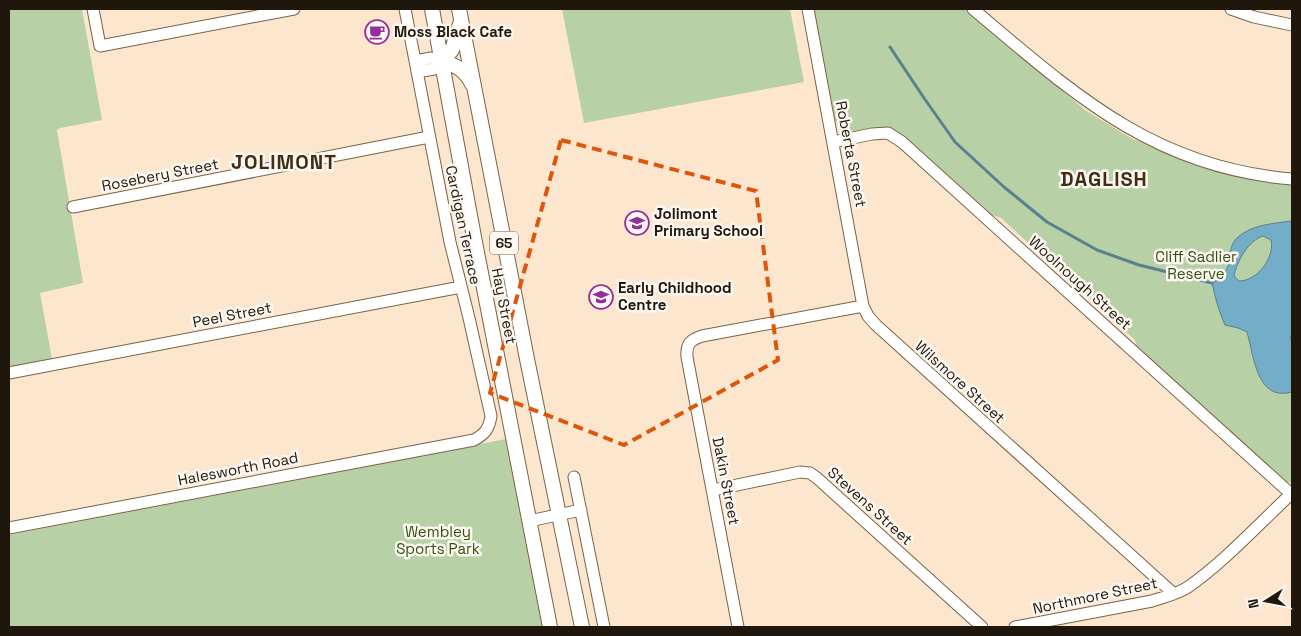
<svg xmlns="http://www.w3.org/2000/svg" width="1301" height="636" font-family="'Space Grotesk',sans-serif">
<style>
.green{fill:#b8d0a5}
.water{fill:#74adc7;stroke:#5b808f;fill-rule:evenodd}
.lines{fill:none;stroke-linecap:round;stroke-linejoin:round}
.stream{stroke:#5b808f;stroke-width:3}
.minor-casing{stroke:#796247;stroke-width:13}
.major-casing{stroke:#796247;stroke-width:16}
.minor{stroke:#fff;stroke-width:11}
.major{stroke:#fff;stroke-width:14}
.marked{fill:none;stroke:#de560c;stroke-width:4;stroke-dasharray:10 6;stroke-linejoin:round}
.labels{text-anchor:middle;stroke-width:5;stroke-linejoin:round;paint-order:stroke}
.shield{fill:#fcf7f1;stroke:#625a51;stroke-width:1}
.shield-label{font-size:14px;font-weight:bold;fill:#20170c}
.poi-label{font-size:15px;font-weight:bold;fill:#20170c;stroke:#fcf7f1;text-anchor:start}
.street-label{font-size:15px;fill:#20170c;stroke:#fcf7f1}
.park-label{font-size:15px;fill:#34520f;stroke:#fcf7f1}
.district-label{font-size:20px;font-weight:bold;letter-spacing:1px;fill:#412d13;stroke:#fcf7f1}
</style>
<rect width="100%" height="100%" fill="#fce7ce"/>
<path class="green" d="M9,9H82L102,120L60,128L57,130L83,283L40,293L52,359L9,367Z
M562,9H790L804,82L584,123Z
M813,9H966L1085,110L1131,138L1197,166L1262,182L1292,184V483L1286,482L1137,349L1135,340L1001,218L989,214L890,129L872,128L851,132L840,129L835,120Z
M506,439L544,627H9V535Z"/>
<path class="water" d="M1292,221V333L1290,339L1292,342V392C1257,402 1254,357 1247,332L1238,328L1225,325C1219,312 1215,297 1212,283C1238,270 1224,250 1237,238C1250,225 1275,223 1292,221ZM1263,236L1271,240C1275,258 1257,281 1239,281L1234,276C1237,261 1248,241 1263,236Z"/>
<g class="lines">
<path class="stream" d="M890,47L924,98L955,142L1004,187L1047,222L1097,250L1139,265L1212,283"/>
<g class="minor-casing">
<path id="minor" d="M93,9L100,46L294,9
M808,9L863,306L868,316L876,325L1174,594
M973,9C1074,94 1154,168 1292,179
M1231,9L1254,17L1292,25
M415,61L431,58L442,61
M417,72L434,69L442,61
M833,142L872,134L888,133L902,142L1291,494
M73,207L429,137
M9,373L461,287
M574,477L604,627
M713,490L800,472L810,473L817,478L982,627
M529,521L581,510
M9,528L474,440C485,434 489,429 491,416L469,318L450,242L405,9
M738,627L687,357C686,344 690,340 702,336L863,306
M1015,627L1152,601C1164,597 1178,594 1188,587C1224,562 1260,523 1292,493"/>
</g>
<g class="major-casing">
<path id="major" d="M432,9L474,237L550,627
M459,9L527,359L582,627
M442,61L452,50L460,24
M442,61C456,65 466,71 472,84"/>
</g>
<use href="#minor" class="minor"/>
<use href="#major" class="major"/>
</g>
<path class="marked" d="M561,140L756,191L778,360L624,445L490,393Z"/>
<defs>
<g id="cafe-ring" transform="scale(1.25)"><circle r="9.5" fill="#fcf7f1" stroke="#913098" stroke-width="1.5"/><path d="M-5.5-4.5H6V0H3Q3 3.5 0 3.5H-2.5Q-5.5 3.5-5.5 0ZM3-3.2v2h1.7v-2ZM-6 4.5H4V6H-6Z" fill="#913098"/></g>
<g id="school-ring" transform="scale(1.25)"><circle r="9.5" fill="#fcf7f1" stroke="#913098" stroke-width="1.5"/><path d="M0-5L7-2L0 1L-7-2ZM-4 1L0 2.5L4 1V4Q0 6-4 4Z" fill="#913098"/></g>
</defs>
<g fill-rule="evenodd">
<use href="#cafe-ring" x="377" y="32"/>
<use href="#school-ring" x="637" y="223"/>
<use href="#school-ring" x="601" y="297"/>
</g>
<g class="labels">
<rect class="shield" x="490" y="231.5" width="28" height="23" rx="4"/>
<g class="shield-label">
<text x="504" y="248">65</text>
</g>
<g class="poi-label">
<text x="394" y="37">Moss Black Cafe</text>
<text x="654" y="219">Jolimont<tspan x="654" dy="17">Primary School</tspan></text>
<text x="618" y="293">Early Childhood<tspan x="618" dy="17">Centre</tspan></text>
</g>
<g class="street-label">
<text transform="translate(851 154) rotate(79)" y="5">Roberta Street</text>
<text transform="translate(160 175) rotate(-11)" y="5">Rosebery Street</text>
<text transform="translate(463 225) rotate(78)" y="5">Cardigan Terrace</text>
<text transform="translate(1080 283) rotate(42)" y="5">Woolnough Street</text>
<text transform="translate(504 306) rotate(79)" y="5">Hay Street</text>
<text transform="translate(232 315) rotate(-11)" y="5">Peel Street</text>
<text transform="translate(960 382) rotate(42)" y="5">Wilsmore Street</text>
<text transform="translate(238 469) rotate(-11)" y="5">Halesworth Road</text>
<text transform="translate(726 481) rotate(79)" y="5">Dakin Street</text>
<text transform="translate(870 506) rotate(42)" y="5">Stevens Street</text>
<text transform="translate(1095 596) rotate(-12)" y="5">Northmore Street</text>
</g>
<g class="park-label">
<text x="1196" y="262">Cliff Sadlier<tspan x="1196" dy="17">Reserve</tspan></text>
<text x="438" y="537">Wembley<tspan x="438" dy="17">Sports Park</tspan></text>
</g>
<g class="district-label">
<text x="284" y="169">JOLIMONT</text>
<text x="1104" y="186">DAGLISH</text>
</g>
</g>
<rect width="1301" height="636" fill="none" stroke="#20170c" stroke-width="20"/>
<g transform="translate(1266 601) rotate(259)" stroke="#fcf7f1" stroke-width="4" paint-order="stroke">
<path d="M0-4L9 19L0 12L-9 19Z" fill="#20170c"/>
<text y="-8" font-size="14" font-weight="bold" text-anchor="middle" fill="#20170c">N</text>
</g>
</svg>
